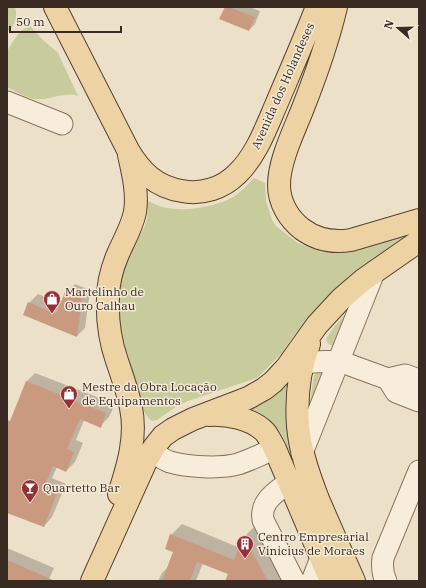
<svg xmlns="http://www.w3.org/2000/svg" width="426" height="588" font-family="'IBM Plex Serif',serif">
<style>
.green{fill:#c8cb9c}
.shadow{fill:#0003}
.building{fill:#c99a80}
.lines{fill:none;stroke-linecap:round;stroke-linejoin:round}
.minor-casing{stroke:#88725e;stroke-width:23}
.major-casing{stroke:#564132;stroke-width:24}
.minor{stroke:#f8eddb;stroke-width:21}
.major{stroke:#edd2a3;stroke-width:22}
.labels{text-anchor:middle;stroke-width:3;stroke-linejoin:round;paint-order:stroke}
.street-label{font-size:12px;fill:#392b21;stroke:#f4ead8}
.poi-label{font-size:12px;fill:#392b21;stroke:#f4ead8;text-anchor:start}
</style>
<rect width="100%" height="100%" fill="#ede0c8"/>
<path class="green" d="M7,7H15C18,16 15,26 7,32Z
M30,26L42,39L58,53L78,96C65,91 51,100 37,99C28,99 15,91 7,87V51L16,37L22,30Z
M254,178L265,183L266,201L272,220L276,226L298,243L314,249L325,251H340L409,233L350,275L311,315L292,338L282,353L257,378L188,401L177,406L157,420L152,421C145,416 142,408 139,401L113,310L128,254L145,226L147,218L148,201C158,206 167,209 178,209C193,210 220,205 233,197C241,192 247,185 254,178Z
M357,302L337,348C332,346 328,345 326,339L334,327Z
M325,367L309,408L314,375Z
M291,378L298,467L296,472C291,459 286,438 277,428C269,419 255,414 245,409Z"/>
<path class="shadow" d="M226,7H249L260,11L255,24L249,30Z
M75,284L90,290L85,328L77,336L29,303L38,294L62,304L66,293Z
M35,373L115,404L109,417L100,426L84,420L76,440L83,443L75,462L66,471L57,467L52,478L66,484L52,517L44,526L7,512V427L10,421L12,419L27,381Z
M182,524L240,548L244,537L254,527L284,581H226L229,574L203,563L196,581H158L162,573L168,567L174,552L171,535Z
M7,548L54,568L48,581H7Z"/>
<path class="building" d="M225,7H229L255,17L249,31L219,19Z
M65,292L82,299L77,337L23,315L28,302L56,314Z
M26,381L106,413L101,428L80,419L67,449L74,452L66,472L53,466L44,487L57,493L44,527L7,513V420L10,421Z
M170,534L234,560L243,536L268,581H225L228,574L197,562L190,581H162L173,552L165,549Z
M7,560L55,581H7Z"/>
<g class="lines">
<g class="minor-casing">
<path id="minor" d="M7,102L62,124
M287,367L313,362L339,361L388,379L405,375L419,380
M388,379L396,392L419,401
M151,451C157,455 164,460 170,462C187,467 220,469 238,464C250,460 262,454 275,449
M302,453L374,272
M289,482C275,493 260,501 263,520L294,581
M312,581L321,558
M386,581C382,573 382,566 383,558L419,471"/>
</g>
<g class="major-casing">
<path id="major" d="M55,7L128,150C141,172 156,187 182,191C202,195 223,188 237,174C256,156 266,128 276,105C290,72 304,40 317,7
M336,7C328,41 316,75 303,108C294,131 279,161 279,185C279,203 289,219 302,229C317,240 333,243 351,240L419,220
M309,344C299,370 296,399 298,426C300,451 309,476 318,499C330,527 342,554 354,581
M209,415C227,414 251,418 265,432C269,437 272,443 275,449L331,581
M119,494C128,466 137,437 131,408C128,392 122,376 117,361C110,341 107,320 108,298C108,283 112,268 118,254C124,240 132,227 135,212C138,193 133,173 129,155
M92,581L147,459L155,446L163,436L173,429L193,419L248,398L264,389L273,382L287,367L317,325L342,298L363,280L419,241"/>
</g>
<use href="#minor" class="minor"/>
<use href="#major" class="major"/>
</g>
<defs>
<g id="shop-pin" transform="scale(0.9)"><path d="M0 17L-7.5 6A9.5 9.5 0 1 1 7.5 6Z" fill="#953037" stroke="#f4ead8"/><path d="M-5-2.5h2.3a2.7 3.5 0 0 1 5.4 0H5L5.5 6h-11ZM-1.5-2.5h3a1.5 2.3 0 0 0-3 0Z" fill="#fff"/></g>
<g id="bar-pin" transform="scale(0.9)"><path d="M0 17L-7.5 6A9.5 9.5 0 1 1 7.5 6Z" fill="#953037" stroke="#f4ead8"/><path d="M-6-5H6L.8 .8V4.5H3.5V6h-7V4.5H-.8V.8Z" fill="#fff"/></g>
<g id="building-pin" transform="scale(0.9)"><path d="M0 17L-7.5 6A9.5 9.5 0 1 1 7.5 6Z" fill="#953037" stroke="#f4ead8"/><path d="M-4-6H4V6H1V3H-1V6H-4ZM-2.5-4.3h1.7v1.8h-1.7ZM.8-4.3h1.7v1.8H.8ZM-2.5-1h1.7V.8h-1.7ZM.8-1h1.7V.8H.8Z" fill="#fff"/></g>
</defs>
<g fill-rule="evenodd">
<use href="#shop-pin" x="52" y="299"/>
<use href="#shop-pin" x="69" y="394"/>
<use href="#bar-pin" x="30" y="488"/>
<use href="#building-pin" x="245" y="544"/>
</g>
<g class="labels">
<g class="street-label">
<text transform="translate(283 86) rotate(-66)" y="4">Avenida dos Holandeses</text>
</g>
<g class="poi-label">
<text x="65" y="296">Martelinho de<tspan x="65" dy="14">Ouro Calhau</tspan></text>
<text x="82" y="391">Mestre da Obra Locação<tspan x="82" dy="14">de Equipamentos</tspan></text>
<text x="43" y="492">Quartetto Bar</text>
<text x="258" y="541">Centro Empresarial<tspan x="258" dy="14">Vinicius de Moraes</tspan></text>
</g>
</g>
<rect width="426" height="588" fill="none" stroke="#392b21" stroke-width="16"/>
<g transform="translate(398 28) rotate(290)" stroke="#f4ead8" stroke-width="3" paint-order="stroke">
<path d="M0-3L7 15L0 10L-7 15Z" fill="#392b21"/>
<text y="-6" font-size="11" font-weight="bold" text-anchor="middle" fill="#392b21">N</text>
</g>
<path d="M10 26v6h111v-6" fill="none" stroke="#392b21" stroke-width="2"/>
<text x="16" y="26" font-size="12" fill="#392b21" stroke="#f4ead8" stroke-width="3" paint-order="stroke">50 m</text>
</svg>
